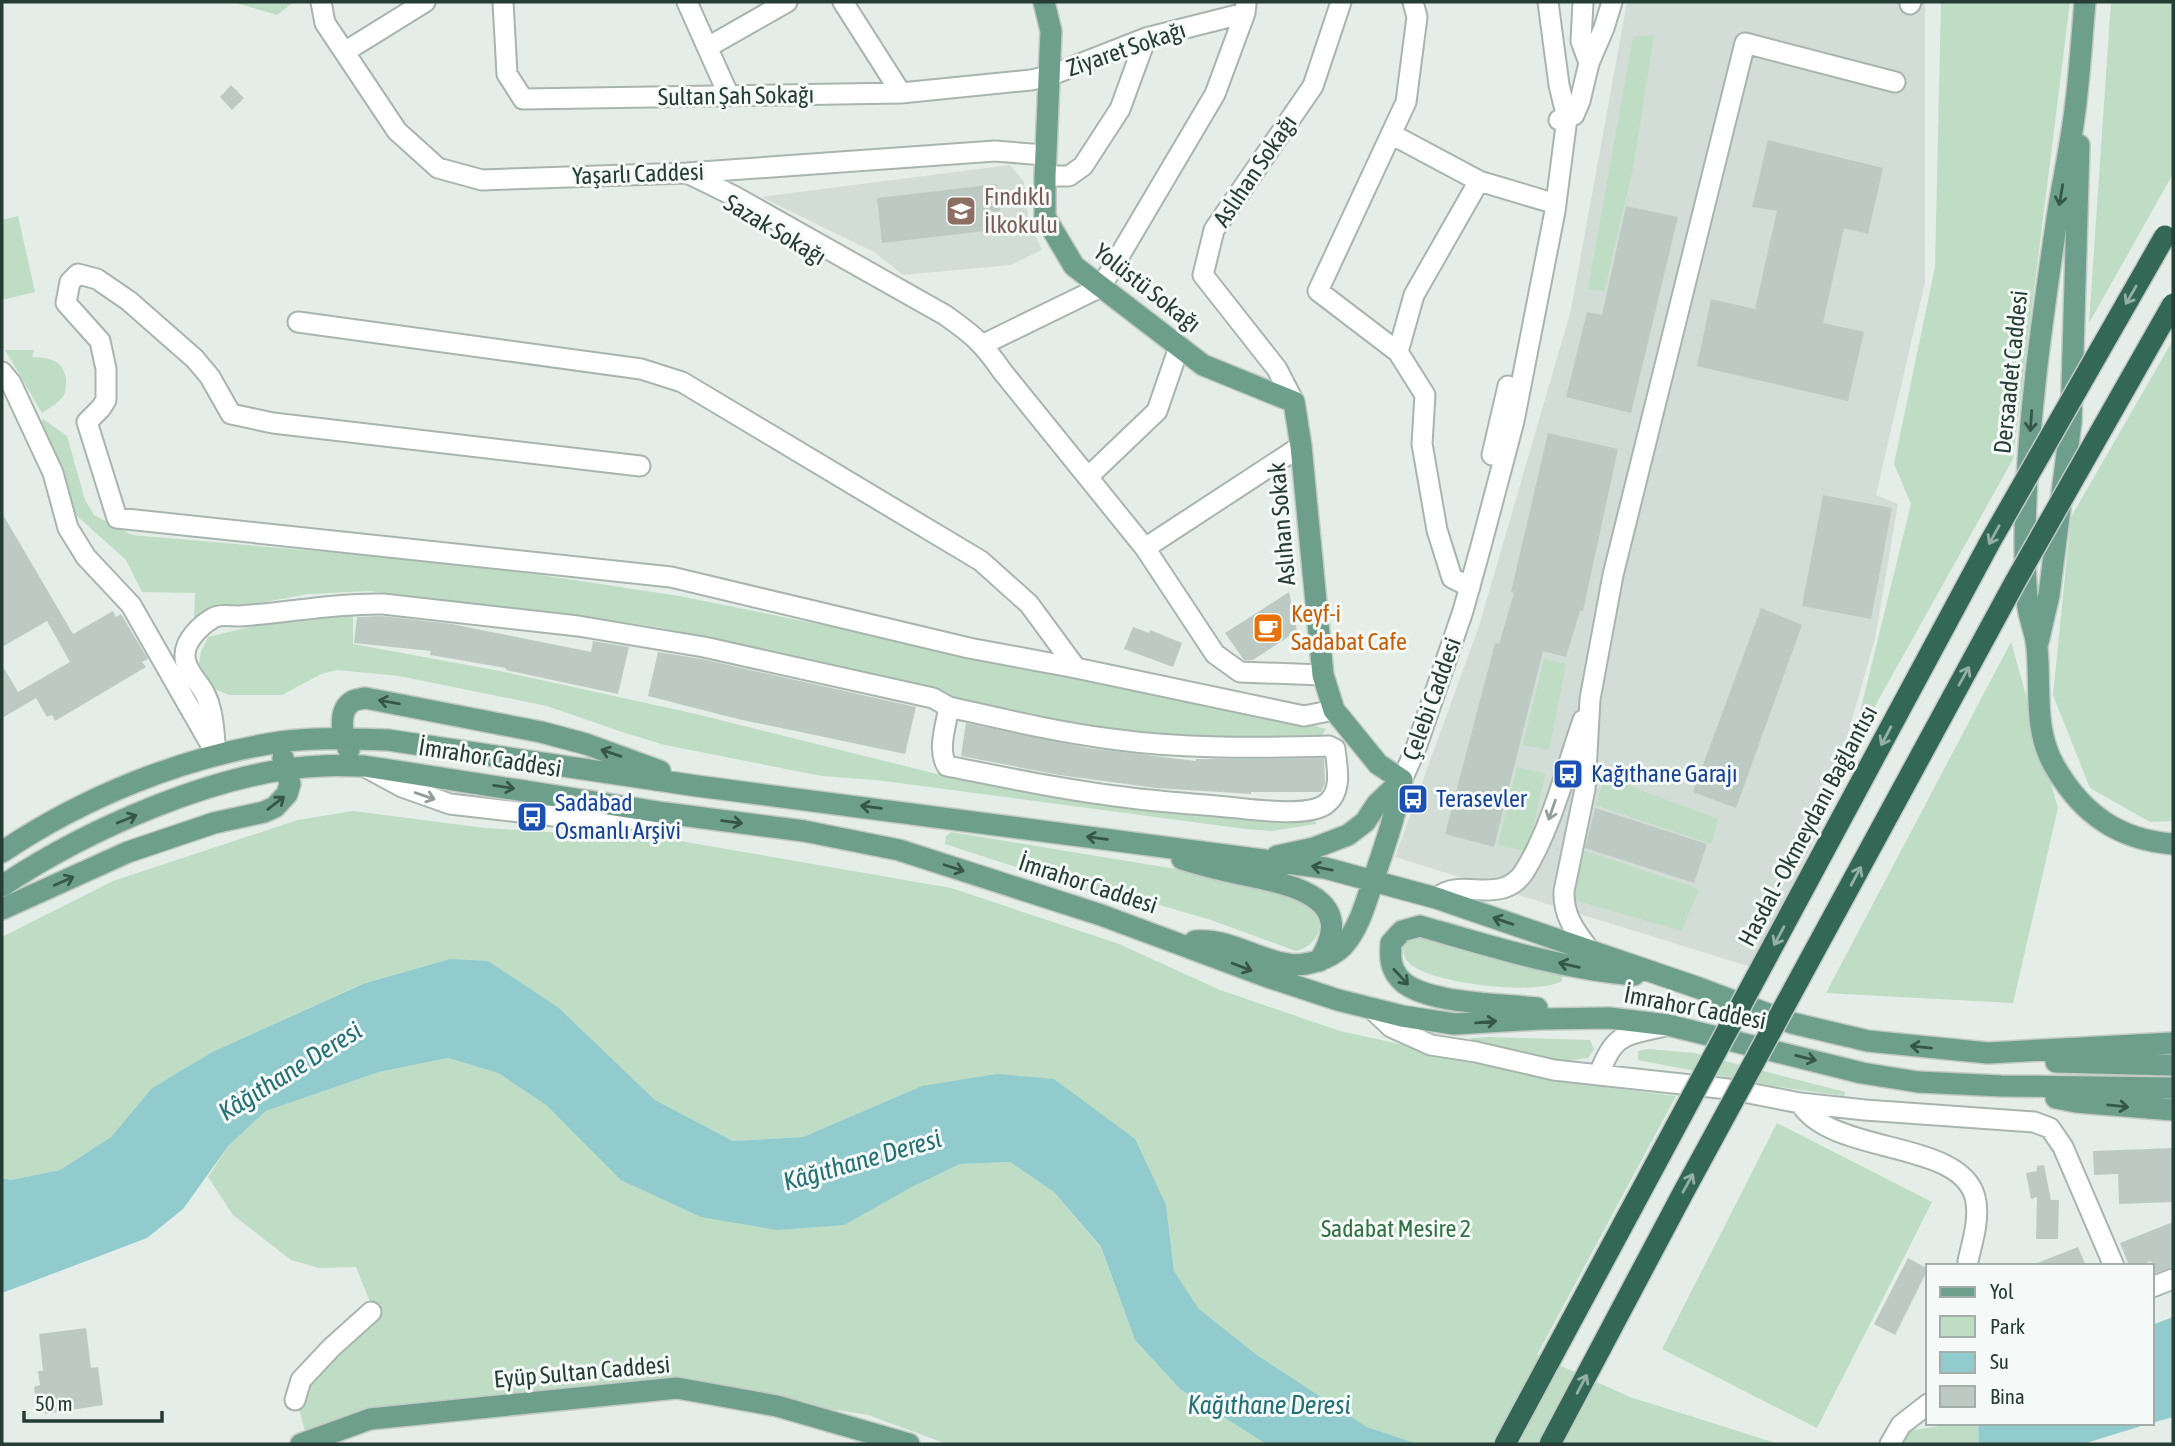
<svg xmlns="http://www.w3.org/2000/svg" width="2175" height="1446" font-family="'Asap Condensed',sans-serif">
<style>
.built{fill:#d3ddd7}
.green{fill:#bfdcc4}
.water{fill:#91cbcd}
.building{fill:#bdcac4}
.lines{fill:none;stroke-linecap:round;stroke-linejoin:round}
.minor-casing{stroke:#a8b5ae;stroke-width:23}
.major-casing{stroke:#c2c9c6;stroke-width:24}
.minor{stroke:#fff;stroke-width:19}
.major{stroke:#6d9f8c;stroke-width:21}
.highway-bridge-casing{stroke:#c2c9c6;stroke-width:24;stroke-linecap:butt}
.highway-bridge{stroke:#336756;stroke-width:21}
.oneway{stroke:#37564a}
.oneway2{stroke:#94b0a6}
.oneway3{stroke:#929e9a}
.labels{text-anchor:middle;stroke-width:6;stroke-linejoin:round;paint-order:stroke}
.street-label{font-size:24px;fill:#253d34;stroke:#f5f9f7}
.education-label{font-size:24px;fill:#785e54;stroke:#f5f9f7;text-anchor:start}
.food-label{font-size:24px;fill:#c56008;stroke:#f5f9f7;text-anchor:start}
.transit-label{font-size:24px;fill:#164399;stroke:#f5f9f7;text-anchor:start}
.park-label{font-size:24px;fill:#327143;stroke:#f5f9f7}
.water-label{font-size:26px;font-style:italic;fill:#237175;stroke:#f5f9f7}
</style>
<rect width="100%" height="100%" fill="#e5ede8"/>
<path class="built" d="M1627,2H1925V282L1876,495L1898,504L1875,639L1821,827L1751,967L1395,857L1479,626L1571,310Z
M1010,165L1024,182L1029,222L1042,250L1011,265L903,275L874,252L761,197Z"/>
<path class="green" d="M233,2H294L277,15Z
M1941,2H2070L2013,459L1851,749L1911,504L1894,464L1935,267Z
M2111,2H2173V174L2089,323Z
M1654,35L1633,169L1604,291L1588,289L1633,37Z
M18,216L35,292L2,300V220Z
M2173,340V821L2150,822L2090,788L2053,695L2071,517Z
M5,350H34L32,357C49,358 63,359 66,379C66,384 66,390 64,395C59,403 49,408 42,413Z
M43,419L67,436L85,500L94,515L132,535L475,565L679,596L1290,719L1326,729L1321,737L1198,739L1133,732L1058,720L957,699L914,683L657,627L554,612L448,602L370,591L308,594L210,612L194,618L195,593L142,592L126,560L68,508L36,429Z
M353,611V644L500,671L696,714L953,778L1247,817L1315,819L1316,824L1272,831L1245,829L876,780L822,776L665,745L622,732L547,706L399,676L337,670L321,674L282,695H230L214,689L199,663L201,652L208,637L287,618Z
M2011,642L2058,808L2013,1003L1826,993Z
M1544,659L1566,664L1549,750L1523,745Z
M1517,767L1545,774L1528,852L1498,845Z
M1605,777L1718,819L1711,844L1595,805Z
M353,811L485,828L674,840L951,888L1119,944L1220,990L1340,1031L1588,1085L1676,1096L1537,1355L1630,1397L1779,1444H1418L1367,1427L1257,1355L1199,1309L1174,1271L1166,1205L922,1086L803,1137L733,1141L655,1100L559,1008L450,959L364,983L212,1052L152,1088L111,1137L60,1170L11,1180L2,1178V937L113,881L298,820Z
M951,832L1188,871L1303,899L1319,916C1322,935 1313,946 1296,951L1211,920L1156,904L1135,906L945,844L946,836Z
M1582,850L1699,889L1682,931L1574,900Z
M1412,935L1563,973L1562,981C1538,996 1428,984 1408,962C1403,957 1403,949 1403,942Z
M1488,1037L1590,1040L1594,1049L1588,1058L1557,1062L1467,1042L1472,1038Z
M1648,1049L1694,1053L1845,1092L1844,1096L1772,1086L1638,1060V1051Z
M448,1058L498,1073L546,1105L621,1179L910,1188L960,1164L1010,1162L1054,1192L1101,1248L1135,1340L1180,1389L1266,1444H947L868,1415L670,1383L307,1439L297,1401L305,1382L373,1309L356,1267L319,1268L291,1260L233,1215L208,1177L229,1145L266,1111L379,1072Z
M1777,1123L1932,1202L1817,1428L1662,1349Z
M1959,1423H1978L1979,1444H1899L1901,1432Z"/>
<path class="water" d="M450,959L488,961L559,1008L655,1100L733,1141L803,1137L922,1086L997,1074L1054,1079L1135,1139L1166,1205L1174,1271L1199,1309L1257,1355L1367,1427L1418,1444H1266L1180,1389L1135,1340L1101,1247L1054,1192L1010,1162L960,1164L910,1188L844,1225L777,1230L701,1217L621,1180L546,1105L498,1073L448,1058L379,1072L266,1111L229,1145L183,1209L147,1238L2,1293V1178L11,1180L60,1170L111,1137L152,1088L212,1052L365,983Z
M2173,1317V1417L2152,1423V1325Z
M1978,1423H2151L2083,1444H1979Z"/>
<path class="building" d="M231,85L244,98L232,110L220,97Z
M1768,140L1883,168L1868,234L1844,228L1823,323L1864,332L1848,401L1697,366L1711,299L1755,309L1777,211L1752,207Z
M997,184L1000,211L991,212L993,230L882,243L877,198Z
M1626,206L1678,217L1631,413L1566,397L1587,312L1602,315Z
M1548,433L1618,449L1583,611H1580L1566,657L1543,651L1494,847L1445,834L1495,643L1499,644L1514,593L1511,592Z
M1823,495L1892,508L1871,619L1802,606Z
M2,513L73,634L113,611L116,617L121,614L148,659L142,662L146,667L55,721L52,715L47,717L36,698L2,718V665L18,692L70,662L47,621L2,647Z
M1289,592L1297,631L1253,660H1244L1225,633Z
M1761,608L1802,625L1736,808L1693,792Z
M382,616L452,624L591,652L593,641L629,647L618,694L506,670V668L430,655L431,651L354,643L357,617Z
M1133,627L1149,633L1150,630L1182,643L1173,667L1124,649Z
M658,652L702,659L916,707L905,754L738,719L648,696Z
M966,723L1088,748L1196,761V759L1324,758L1325,783L1321,792H1251V794L1156,788L1059,775L961,756Z
M1595,808L1707,844L1694,883L1585,848Z
M2173,1148V1202L2119,1204L2118,1174L2094,1175L2093,1151Z
M2044,1165L2051,1200H2059L2058,1239H2036L2037,1197L2031,1199L2026,1173L2037,1171V1166Z
M2173,1222V1267L2155,1273L2151,1261L2139,1266H2129L2120,1243Z
M2078,1247L2086,1266H2032V1265Z
M1908,1258L1928,1269L1895,1335L1874,1324Z
M86,1328L91,1368L98,1367L103,1405L45,1414L43,1403L36,1404L34,1387L40,1385L38,1371H43L39,1334Z"/>
<g class="lines">
<g class="minor-casing">
<path id="minor" d="M321,2L325,23L397,131L438,168L482,180L687,173L995,151L1045,155
M503,2L507,74L523,99L901,93L1031,80L1049,76L1146,38L1245,13
M687,2L729,96
M843,2L901,93
M1413,2L1417,17L1406,102L1318,291L1398,352L1414,295L1479,181
M1583,2L1581,41L1589,63
M1910,4L1911,2
M708,47L787,2
M346,51L425,2
M1559,120L1574,115L1580,101L1589,63L1604,28L1612,2
M1391,134L1479,181L1556,204
M687,173L734,196L945,315C973,335 982,342 1002,371L1145,548L1215,654L1240,672L1323,675
M1045,176H1069L1083,166L1120,109L1146,38
M298,322L641,369L682,382L981,561L1029,604L1076,668L1304,716L1334,710
M984,344L1101,287L1215,94L1245,13L1246,4
M1398,352L1425,395L1422,444L1437,530L1452,578L1470,587
M2,372L11,383L53,473L68,528L86,557L131,605L211,745
M1294,402L1277,369L1203,275L1214,230L1313,86L1341,2
M1492,455L1508,386
M640,466L273,423L231,414L210,377L195,359L129,301L97,279L78,274L70,282L66,303L100,341L106,369V400L101,408L87,422L117,518L671,577L969,648L1076,668
M1088,477L1157,411L1179,347
M1145,548L1301,446
M216,755C214,734 214,710 204,692C198,681 184,669 185,655C185,640 201,625 213,618C220,614 231,616 239,616C287,613 334,603 383,604L578,626L704,647L933,698L949,707C1003,719 1056,732 1111,739C1183,749 1256,748 1329,746L1335,749C1337,767 1343,791 1326,804C1307,818 1251,809 1227,807C1195,804 1163,802 1131,798C1069,791 1008,778 947,766C937,750 946,725 949,707
M365,767L402,787L450,804L613,823L661,813
M1402,780L1416,748L1463,611L1481,546L1514,421L1555,211L1567,118L1559,85L1548,2
M1436,898C1459,881 1478,895 1503,888C1511,886 1520,879 1524,872C1550,832 1567,766 1583,720
M1591,952C1576,932 1563,917 1564,891L1585,789L1590,699L1613,575L1745,43L1895,82
M1372,1009L1391,1027L1431,1045L1476,1052L1554,1070L1599,1075C1614,1032 1625,1036 1665,1026
M1599,1075L1728,1089L1800,1103L1865,1110L2034,1122L2050,1128L2063,1147L2114,1266
M1800,1103C1832,1157 1967,1138 1976,1202C1979,1222 1972,1243 1968,1261
M2152,1287L2173,1279
M295,1400L301,1380L331,1348L371,1312
M1890,1444L1901,1425L1928,1404"/>
</g>
<g class="major-casing">
<path id="major" d="M1044,2L1051,31L1045,176V217L1074,266L1203,365L1294,402L1301,446L1323,675L1334,710L1378,764L1402,780
M2085,2C2082,35 2080,69 2076,102C2072,139 2064,175 2058,212C2042,320 2026,429 2025,538C2025,560 2025,585 2028,607C2030,621 2036,634 2037,648C2041,688 2033,730 2055,767C2082,814 2119,840 2173,844
M2038,642L2049,595L2071,422L2079,145
M349,750C342,737 337,710 353,701C357,699 361,699 365,698L541,732L586,744L660,771
M2,852C84,797 182,757 280,742C316,737 352,739 388,740L697,786L1325,868L1436,898L1699,988L1792,1023L1868,1041L1988,1053L2173,1043
M1277,856L1314,848L1348,835L1365,822L1377,804L1402,780
M1182,859C1201,865 1221,870 1240,874C1288,884 1361,896 1319,961
M2,886C86,830 219,770 321,766C335,765 350,766 364,766L665,813L804,831L899,850L1101,915L1265,976L1338,1000L1402,1016L1454,1024L1540,1019L1609,1018L1668,1025L1862,1073L1918,1082L2002,1086L2173,1088
M2,909L128,852L214,823L264,812L275,807L287,794L290,784L283,758
M1195,941C1228,938 1257,960 1288,964C1306,967 1330,959 1343,946C1360,927 1366,901 1374,878C1385,845 1396,814 1402,780
M1537,1008C1505,1004 1421,1004 1400,979C1390,968 1390,957 1391,943L1402,931L1420,926C1490,946 1562,969 1634,975
M2056,1062L2173,1065
M2056,1098L2076,1102L2173,1110
M301,1444L370,1419L677,1388L777,1406L909,1444"/>
</g>
<use href="#minor" class="minor"/>
<use href="#major" class="major"/>
<g class="highway-bridge-casing">
<path id="highway-bridge" d="M1505,1444L1990,542L2165,236
M1550,1444L1683,1193L2015,582L2173,304"/>
</g>
<use href="#highway-bridge" class="highway-bridge"/>
</g>
<defs><path id="oneway-shaft" d="M-6 0H5M1.5-3L5.5 0L1.5 3" fill="none" stroke-width="1.6" stroke-linecap="round" stroke-linejoin="round" transform="scale(1.75)"/></defs>
<g class="oneway">
<use href="#oneway-shaft" transform="translate(2061 195) rotate(99)"/>
<use href="#oneway-shaft" transform="translate(2031 421) rotate(94)"/>
<use href="#oneway-shaft" transform="translate(389 702) rotate(-170)"/>
<use href="#oneway-shaft" transform="translate(611 753) rotate(-161)"/>
<use href="#oneway-shaft" transform="translate(504 787) rotate(9)"/>
<use href="#oneway-shaft" transform="translate(276 803) rotate(-38)"/>
<use href="#oneway-shaft" transform="translate(871 807) rotate(-173)"/>
<use href="#oneway-shaft" transform="translate(127 819) rotate(-22)"/>
<use href="#oneway-shaft" transform="translate(732 822) rotate(7)"/>
<use href="#oneway-shaft" transform="translate(1097 838) rotate(-172)"/>
<use href="#oneway-shaft" transform="translate(954 868) rotate(18)"/>
<use href="#oneway-shaft" transform="translate(1322 868) rotate(-169)"/>
<use href="#oneway-shaft" transform="translate(64 881) rotate(-24)"/>
<use href="#oneway-shaft" transform="translate(1503 921) rotate(-161)"/>
<use href="#oneway-shaft" transform="translate(1569 965) rotate(-167)"/>
<use href="#oneway-shaft" transform="translate(1242 967) rotate(21)"/>
<use href="#oneway-shaft" transform="translate(1401 977) rotate(47)"/>
<use href="#oneway-shaft" transform="translate(1486 1022) rotate(-5)"/>
<use href="#oneway-shaft" transform="translate(1921 1047) rotate(-174)"/>
<use href="#oneway-shaft" transform="translate(1806 1058) rotate(14)"/>
<use href="#oneway-shaft" transform="translate(2118 1106) rotate(6)"/>
</g>
<g class="oneway2">
<use href="#oneway-shaft" transform="translate(2131 295) rotate(120)"/>
<use href="#oneway-shaft" transform="translate(1994 535) rotate(119)"/>
<use href="#oneway-shaft" transform="translate(1964 676) rotate(-61)"/>
<use href="#oneway-shaft" transform="translate(1886 736) rotate(118)"/>
<use href="#oneway-shaft" transform="translate(1856 876) rotate(-62)"/>
<use href="#oneway-shaft" transform="translate(1779 936) rotate(118)"/>
<use href="#oneway-shaft" transform="translate(1688 1183) rotate(-61)"/>
<use href="#oneway-shaft" transform="translate(1582 1384) rotate(-62)"/>
</g>
<g class="oneway3">
<use href="#oneway-shaft" transform="translate(425 796) rotate(19)"/>
<use href="#oneway-shaft" transform="translate(1552 810) rotate(109)"/>
</g>
<defs>
<g id="school-square" transform="scale(1.575)"><rect x="-9" y="-9" width="18" height="18" rx="4" fill="#8d6e63" stroke="#f5f9f7"/><path d="M0-5L7-2L0 1L-7-2ZM-4 1L0 2.5L4 1V4Q0 6-4 4Z" fill="#fff"/></g>
<g id="cafe-square" transform="scale(1.575)"><rect x="-9" y="-9" width="18" height="18" rx="4" fill="#e8710a" stroke="#f5f9f7"/><path d="M-5.5-4.5H6V0H3Q3 3.5 0 3.5H-2.5Q-5.5 3.5-5.5 0ZM3-3.2v2h1.7v-2ZM-6 4.5H4V6H-6Z" fill="#fff"/></g>
<g id="bus-square" transform="scale(1.575)"><rect x="-9" y="-9" width="18" height="18" rx="4" fill="#1a4fb4" stroke="#f5f9f7"/><path d="M-5-6H5V4H4V6H2V4H-2V6H-4V4H-5ZM-3.5-4V0h7V-4ZM-3.5 1.2v1.5H-2V1.2ZM2 1.2v1.5H3.5V1.2Z" fill="#fff"/></g>
</defs>
<g fill-rule="evenodd">
<use href="#school-square" x="961" y="211"/>
<use href="#cafe-square" x="1268" y="628"/>
<use href="#bus-square" x="1568" y="774"/>
<use href="#bus-square" x="1413" y="799"/>
<use href="#bus-square" x="532" y="817"/>
</g>
<g class="labels">
<g class="street-label">
<text transform="translate(1126 49) rotate(-19)" y="8">Ziyaret Sokağı</text>
<text transform="translate(736 96) rotate(-1)" y="8">Sultan Şah Sokağı</text>
<text transform="translate(1255 171) rotate(-56)" y="8">Aslıhan Sokağı</text>
<text transform="translate(638 174) rotate(-2)" y="8">Yaşarlı Caddesi</text>
<text transform="translate(775 230) rotate(31)" y="8">Sazak Sokağı</text>
<text transform="translate(1147 288) rotate(38)" y="8">Yolüstü Sokağı</text>
<text transform="translate(2011 372) rotate(-84)" y="8">Dersaadet Caddesi</text>
<text transform="translate(1282 524) rotate(-95)" y="8">Aslıhan Sokak</text>
<text transform="translate(1432 699) rotate(-70)" y="8">Çelebi Caddesi</text>
<text transform="translate(490 758) rotate(9)" y="8">İmrahor Caddesi</text>
<text transform="translate(1808 826) rotate(-62)" y="8">Hasdal - Okmeydanı Bağlantısı</text>
<text transform="translate(1088 884) rotate(18)" y="8">İmrahor Caddesi</text>
<text transform="translate(1695 1008) rotate(11)" y="8">İmrahor Caddesi</text>
<text transform="translate(582 1372) rotate(-5)" y="8">Eyüp Sultan Caddesi</text>
</g>
<g class="education-label">
<text x="984" y="205">Fındıklı<tspan x="984" dy="28">İlkokulu</tspan></text>
</g>
<g class="food-label">
<text x="1291" y="622">Keyf-i<tspan x="1291" dy="28">Sadabat Cafe</tspan></text>
</g>
<g class="transit-label">
<text x="1591" y="782">Kağıthane Garajı</text>
<text x="1436" y="807">Terasevler</text>
<text x="555" y="811">Sadabad<tspan x="555" dy="28">Osmanlı Arşivi</tspan></text>
</g>
<g class="park-label">
<text x="1396" y="1237">Sadabat Mesire 2</text>
</g>
<g class="water-label">
<text transform="translate(290 1071) rotate(-32)" y="9">Kâğıthane Deresi</text>
<text transform="translate(862 1160) rotate(-16)" y="9">Kâğıthane Deresi</text>
<text x="1269" y="1414">Kağıthane Deresi</text>
</g>
</g>
<rect width="2175" height="1446" fill="none" stroke="#253d34" stroke-width="7"/>
<rect x="1926" y="1264" width="228" height="161" fill="#f5f9f7" stroke="#a2aea9" stroke-width="2"/>
<rect x="1940" y="1287" width="35" height="10" fill="#6d9f8c" stroke="#a2aea9" stroke-width="2"/>
<text x="1990" y="1299" font-size="21" fill="#253d34">Yol</text>
<rect x="1940" y="1316" width="35" height="21" fill="#bfdcc4" stroke="#a2aea9" stroke-width="2"/>
<text x="1990" y="1334" font-size="21" fill="#253d34">Park</text>
<rect x="1940" y="1352" width="35" height="21" fill="#91cbcd" stroke="#a2aea9" stroke-width="2"/>
<text x="1990" y="1369" font-size="21" fill="#253d34">Su</text>
<rect x="1940" y="1386" width="35" height="21" fill="#bdcac4" stroke="#a2aea9" stroke-width="2"/>
<text x="1990" y="1404" font-size="21" fill="#253d34">Bina</text>
<path d="M24 1411v10h138v-10" fill="none" stroke="#253d34" stroke-width="3.5"/>
<text x="35" y="1411" font-size="21" fill="#253d34" stroke="#f5f9f7" stroke-width="5" paint-order="stroke">50 m</text>
</svg>
